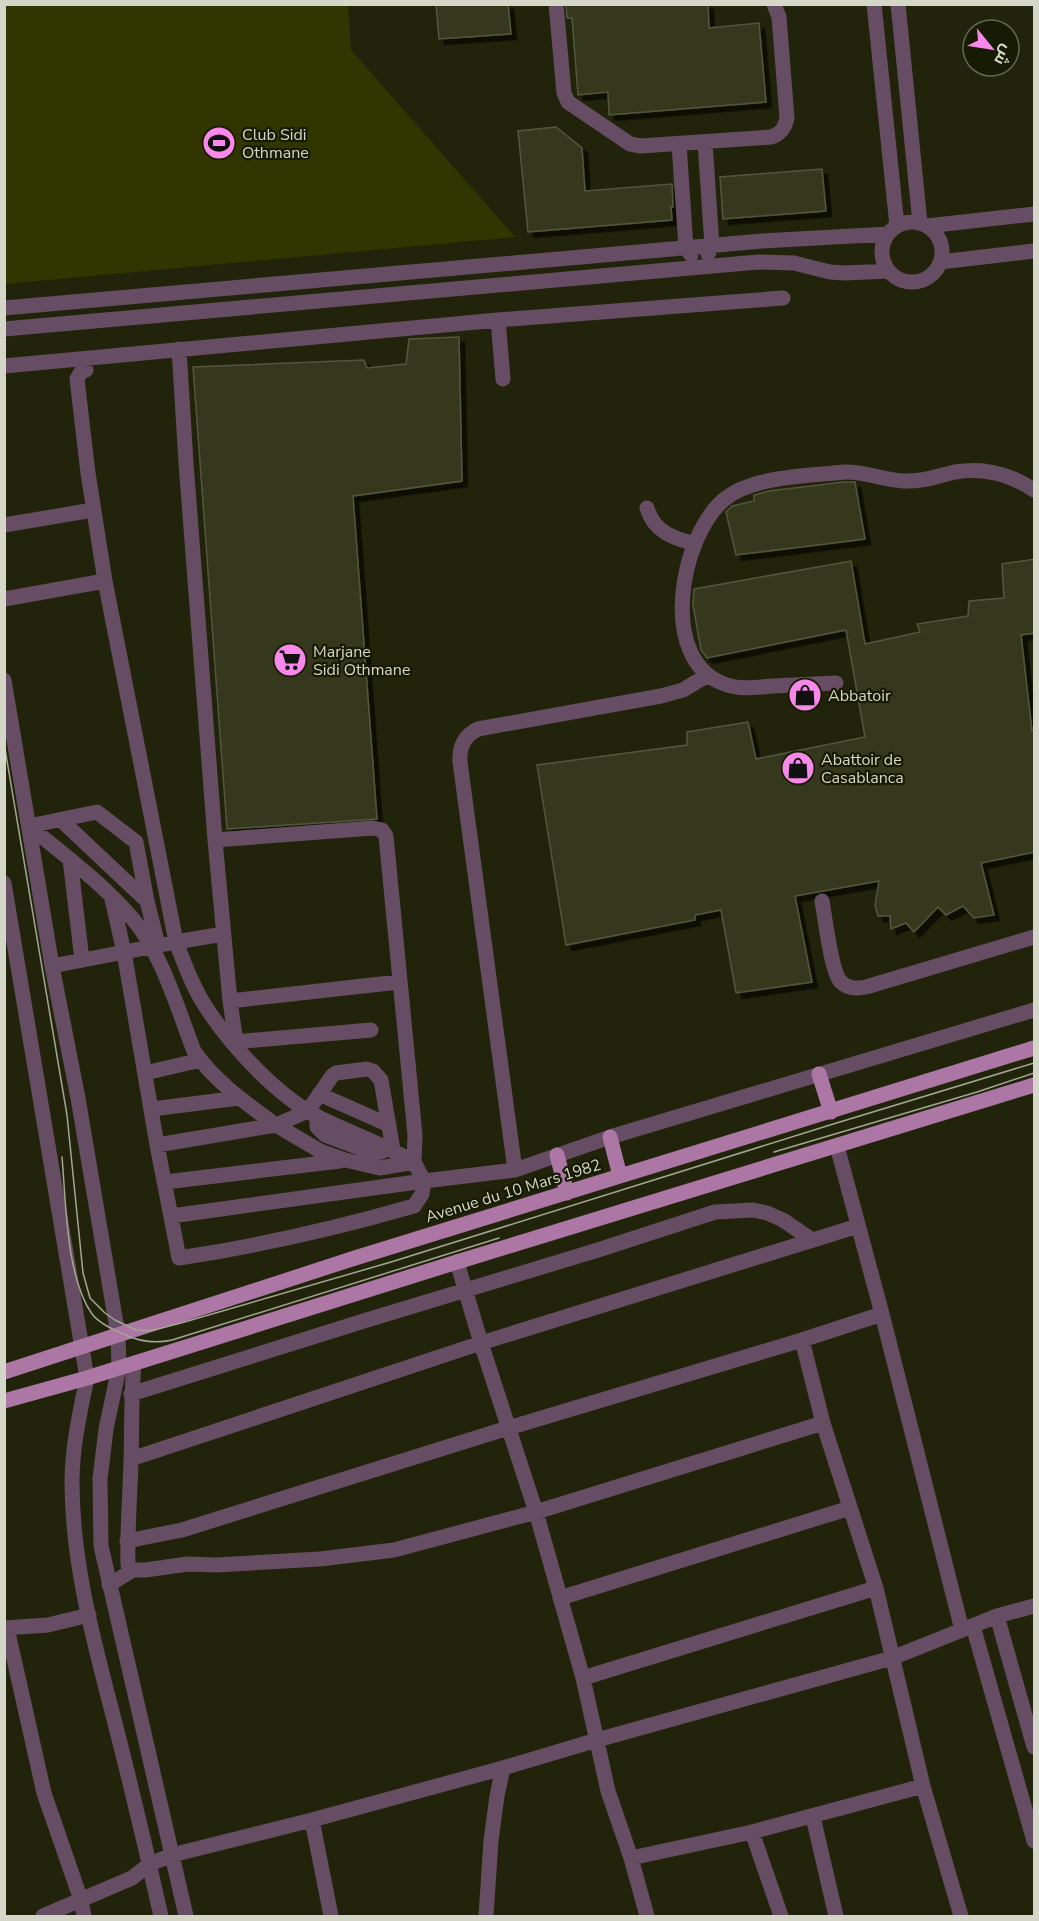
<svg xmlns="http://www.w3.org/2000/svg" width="1039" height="1921" font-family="'Nunito Sans',Cairo,sans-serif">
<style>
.green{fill:#313600}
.building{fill:#35391f;stroke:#53573c;stroke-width:1.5;filter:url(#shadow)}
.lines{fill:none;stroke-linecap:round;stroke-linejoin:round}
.minor{stroke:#674d63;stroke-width:15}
.major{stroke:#ad77a5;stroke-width:15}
.tram{stroke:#a3a695;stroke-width:1.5}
.labels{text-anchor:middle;stroke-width:4.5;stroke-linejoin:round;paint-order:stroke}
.poi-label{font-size:16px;fill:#d4d7c8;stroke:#181b03;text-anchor:start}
.street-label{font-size:16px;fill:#d4d7c8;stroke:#181b03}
</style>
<defs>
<filter id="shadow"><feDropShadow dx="5.5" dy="5.5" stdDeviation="0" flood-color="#0009"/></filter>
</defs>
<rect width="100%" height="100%" fill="#21240b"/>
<path class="green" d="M5,4L348,5L351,50L515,237L5,284Z"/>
<path class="building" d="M436,4H508L511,34L439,39Z
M566,4H708L709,28L759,23L766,102L609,115L608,92L578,95L572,18H567Z
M556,127L582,148L585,191L672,184L673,207H671L672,220L528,232L518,131Z
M822,169L826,211L723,219L720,177Z
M459,337L462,481L353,496L377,819L227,829L193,367L364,360L367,368L406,364L409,339Z
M844,482H855L865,539L736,555L726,512L732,506L754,501V495L769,491Z
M1035,559V633L1021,635L1032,731H1035V852L981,863L994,915L974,918L963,906L946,915L938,907L914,932L906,923L891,929L890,916H878L875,906L879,881L795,896L812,982L736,993L721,910L695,915V920L566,945L537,765L687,745V732L748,722L756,759L865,737L846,630L707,658L701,650L693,605L694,589L851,561L865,644L920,632L917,624L968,616L969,601L1004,598L1002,564Z"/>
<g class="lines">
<path class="minor" d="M556,4L564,93L568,102L630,144L641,146L771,137C781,134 785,128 787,118L779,17L774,4
M874,4L897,226
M898,4L920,223
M705,142L712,246L708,254
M679,144L686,248L691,255
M882 252a30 30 0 1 1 60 0a30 30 0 1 1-60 0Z
M927,226L1034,214
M940,262L1034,251
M4,308L762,241L888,234
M498,320L503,379
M4,329L758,262L794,263L830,272L845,273L889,271
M179,349L186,463L215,840L230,1001L236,1042
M4,366L498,320L783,298
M86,370L81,372L77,379L88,473L105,581L176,942C184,963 192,985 204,1004C229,1044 276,1095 318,1117C350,1133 383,1144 414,1162
M647,508C654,532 673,538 695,544
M4,525L93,510
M4,599L105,581
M4,680L52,966L78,1098L118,1335L119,1368L106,1429L100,1479L101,1546L186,1916
M836,683C815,684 794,685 773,686C758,687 742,690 727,685C656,663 680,534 726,498C754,476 809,476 844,472C865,471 883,480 904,481C922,482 938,476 955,472C984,467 1010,474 1034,490
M61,820L147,901
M215,840L373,828L382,830L386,836L415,1135L414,1162L424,1181L515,1170L610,1137L1034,1010
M70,859L82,960
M4,883L87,1378C80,1412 72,1447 72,1482C72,1565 95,1646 116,1727C132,1790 147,1853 161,1916
M112,899L124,952L157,1145L179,1258C259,1246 337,1228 414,1206L422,1194L424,1181L171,1216
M822,901C825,917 831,970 840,981C847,989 856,989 866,987L1034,937
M158,945L147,901L136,842L97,812L29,826C64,855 102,883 132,918C161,951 178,1010 194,1051C214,1081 247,1104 276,1125L308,1111L332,1076L336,1073L367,1069L373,1071L381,1080L393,1150
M52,966L176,942L223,934
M230,1001L399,982
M233,1042L371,1030
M145,1073L201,1060
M319,1094L389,1125
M152,1109L239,1098
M317,1116V1127L325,1135L373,1153L381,1152L388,1148
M157,1145L276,1125L320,1151L345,1160L380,1168L414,1162
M837,1146L882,1314L962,1630L997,1616L1034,1606
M515,1170L460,762C459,747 464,736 478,729L661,696L683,690L708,675
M165,1182L340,1161
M457,1262L481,1343L536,1512L583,1678L608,1791L631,1858L647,1916
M802,1340L823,1423L876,1588L923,1786L961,1916
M131,1394L367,1320L598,1250L715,1212L753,1210L767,1213L783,1220L812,1240
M131,1459L481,1343L858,1226
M127,1541L182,1530L508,1428L802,1340L882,1314
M133,1570L128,1565C127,1531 130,1496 131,1462C132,1429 131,1396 134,1363
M109,1585L133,1570H145L188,1564L216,1565L320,1559L394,1550L536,1512L823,1423
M560,1598L850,1508
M997,1616L1034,1747
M973,1626L1034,1841
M4,1628L48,1625L89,1615
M7,1628L44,1793L81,1900L84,1916
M583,1678L876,1588
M813,1817L836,1916
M312,1820L331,1916
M752,1832L781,1916
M631,1858L752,1832L923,1786
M43,1916L132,1878L150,1864L172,1855L312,1820L503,1768
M486,1916L491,1841L497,1796L503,1768L597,1740L892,1658L962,1630"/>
<path class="major" d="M819,1074L831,1112
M610,1137L620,1176
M557,1155L567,1193
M4,1372L355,1258L1034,1048
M4,1401L87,1378L457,1262L1034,1085"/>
<path class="tram" d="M4,743L67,1115L83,1273L90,1298L105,1313L115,1320L136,1330L150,1331L181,1323L391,1262L830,1125L1034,1063
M774,1152L977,1092L1034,1073
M62,1157C66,1202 66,1277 92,1314C99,1323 112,1329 123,1334C138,1341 155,1344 172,1340L499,1238"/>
</g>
<defs>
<g id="stadium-disc" transform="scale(1.725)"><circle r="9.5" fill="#f888ea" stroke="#181b03"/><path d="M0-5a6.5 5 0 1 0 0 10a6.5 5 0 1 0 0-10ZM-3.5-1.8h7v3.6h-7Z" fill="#111"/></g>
<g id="supermarket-disc" transform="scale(1.725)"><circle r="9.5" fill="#f888ea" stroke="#181b03"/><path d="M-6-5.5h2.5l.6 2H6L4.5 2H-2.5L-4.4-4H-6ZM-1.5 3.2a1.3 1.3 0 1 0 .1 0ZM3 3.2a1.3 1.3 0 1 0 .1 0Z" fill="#111"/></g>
<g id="shop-disc" transform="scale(1.725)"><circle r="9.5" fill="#f888ea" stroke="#181b03"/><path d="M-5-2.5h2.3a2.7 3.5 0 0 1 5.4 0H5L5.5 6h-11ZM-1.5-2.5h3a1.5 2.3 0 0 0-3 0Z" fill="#111"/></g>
</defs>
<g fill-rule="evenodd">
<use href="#stadium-disc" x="219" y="143"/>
<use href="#supermarket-disc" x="290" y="660"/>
<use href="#shop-disc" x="805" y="695"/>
<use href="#shop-disc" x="798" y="768"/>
</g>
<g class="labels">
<g class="poi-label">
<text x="242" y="140">Club Sidi<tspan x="242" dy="18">Othmane</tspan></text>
<text x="313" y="657">Marjane<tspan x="313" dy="18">Sidi Othmane</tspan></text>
<text x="828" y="701">Abbatoir</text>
<text x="821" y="765">Abattoir de<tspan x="821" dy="18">Casablanca</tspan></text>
</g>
<g class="street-label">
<text transform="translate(513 1190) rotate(-17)" y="6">Avenue du 10 Mars 1982</text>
</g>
</g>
<rect width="1039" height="1921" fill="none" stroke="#d4d7c8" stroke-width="12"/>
<g transform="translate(991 48) rotate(120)"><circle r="28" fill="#181b03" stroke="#636652" stroke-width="1.5"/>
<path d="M0-4.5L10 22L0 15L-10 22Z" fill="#f888ea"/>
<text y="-9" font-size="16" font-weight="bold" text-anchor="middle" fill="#d4d7c8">ش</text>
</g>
</svg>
